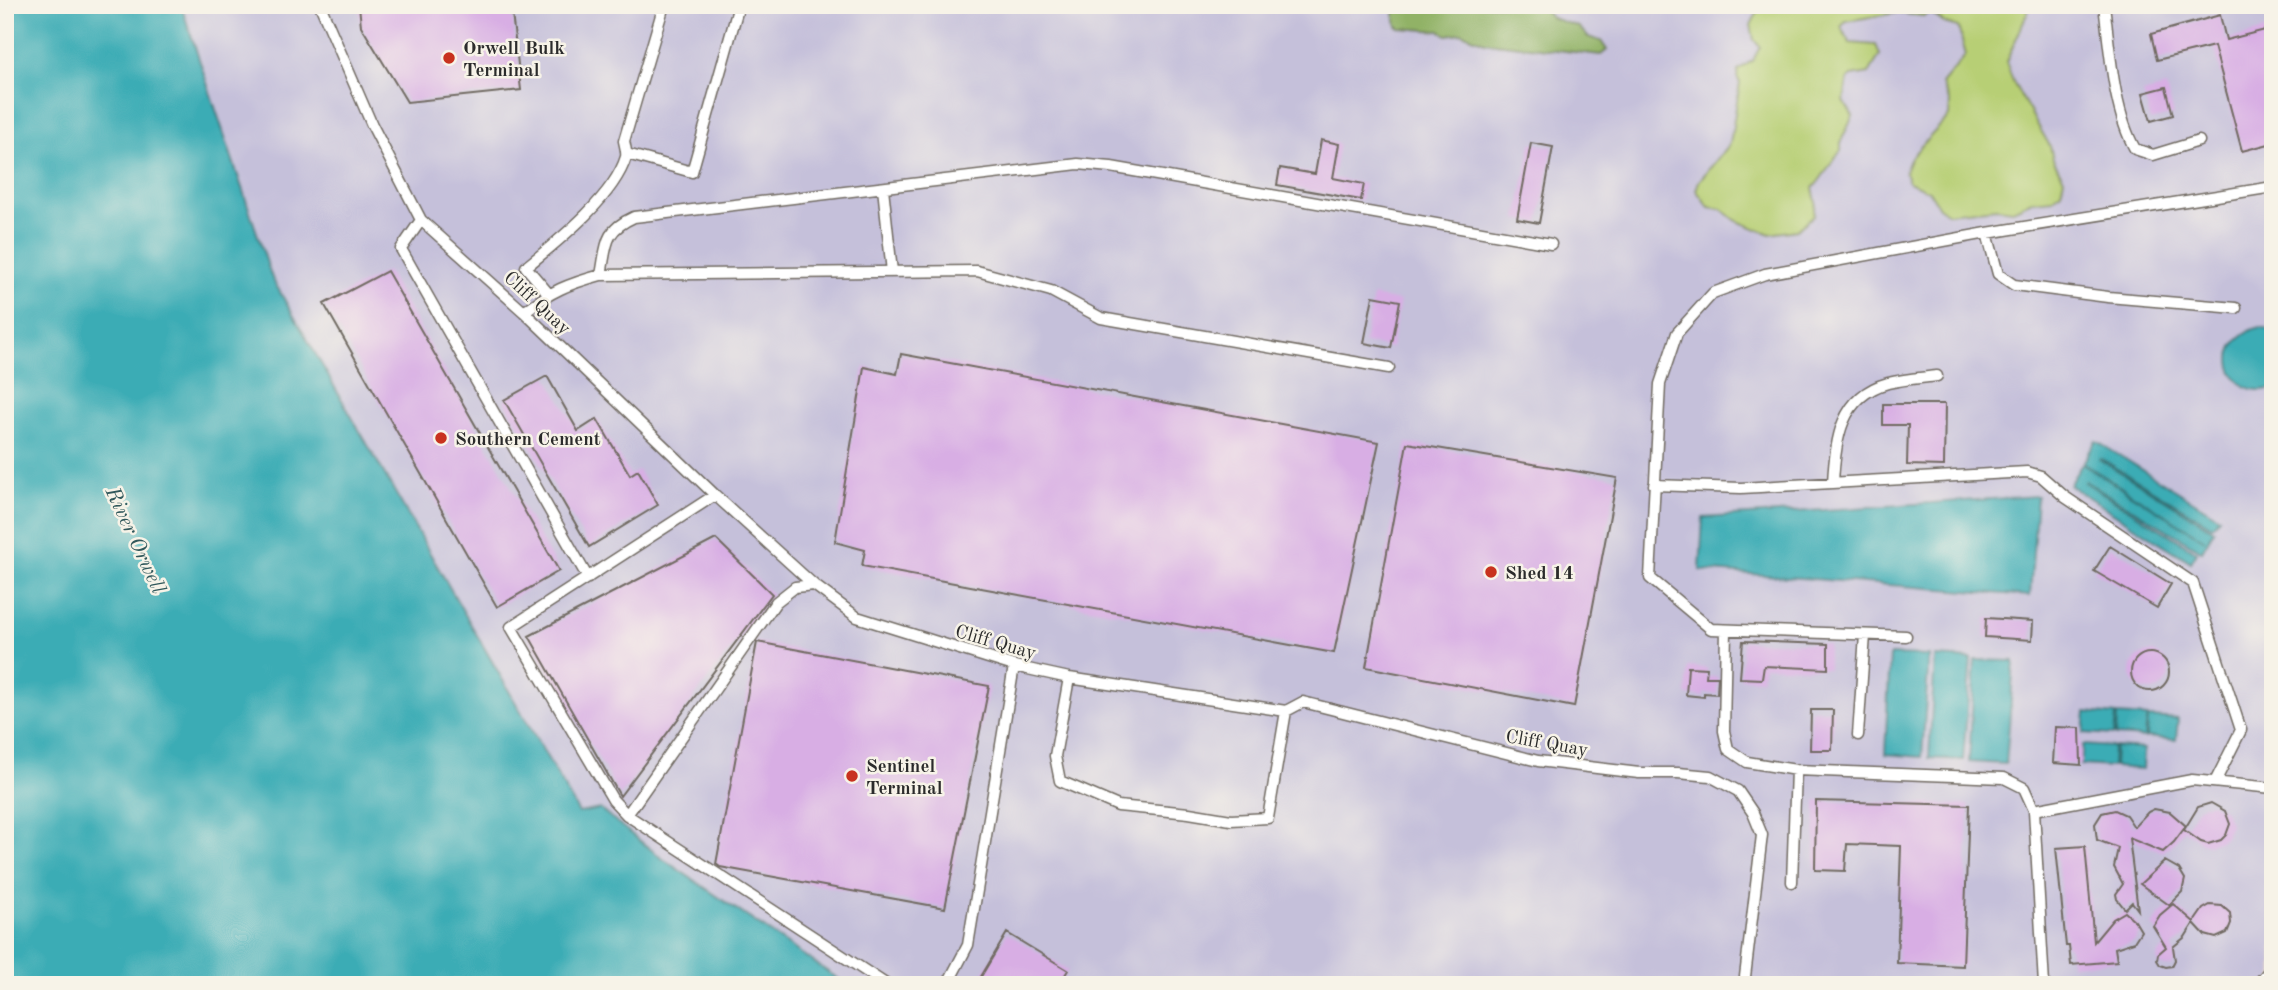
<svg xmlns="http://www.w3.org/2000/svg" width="2278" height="990" font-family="'Old Standard TT',serif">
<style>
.industrial{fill:#c5c0da}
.green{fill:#b7cf74;stroke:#717d50;stroke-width:2}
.forest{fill:#91b266;stroke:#5e6e48;stroke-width:2}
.water{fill:#3bacb5;stroke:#336c70;stroke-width:2}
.building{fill:#d8aee4}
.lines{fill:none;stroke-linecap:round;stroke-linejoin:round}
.lane-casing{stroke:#716b62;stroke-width:13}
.lane{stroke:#fff;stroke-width:10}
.poi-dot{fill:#c8321e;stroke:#f7f3e8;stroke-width:2.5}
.labels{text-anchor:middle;stroke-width:5;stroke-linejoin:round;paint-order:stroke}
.poi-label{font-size:19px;font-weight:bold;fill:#2b2b2b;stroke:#f7f3e8;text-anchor:start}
.street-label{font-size:19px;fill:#2b2b2b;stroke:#f7f3e8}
.water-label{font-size:21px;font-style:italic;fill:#31585b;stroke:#f7f3e8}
</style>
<rect width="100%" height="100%" fill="#f7f3e8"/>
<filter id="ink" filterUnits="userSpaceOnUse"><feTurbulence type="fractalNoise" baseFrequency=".0143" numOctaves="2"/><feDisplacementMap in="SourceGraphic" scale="14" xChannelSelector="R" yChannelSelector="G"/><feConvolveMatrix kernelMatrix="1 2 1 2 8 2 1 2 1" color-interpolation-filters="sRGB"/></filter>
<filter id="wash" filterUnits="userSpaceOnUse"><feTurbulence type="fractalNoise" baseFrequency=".00686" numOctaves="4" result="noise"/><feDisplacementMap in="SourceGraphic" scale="28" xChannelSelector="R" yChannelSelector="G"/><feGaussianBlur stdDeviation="1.57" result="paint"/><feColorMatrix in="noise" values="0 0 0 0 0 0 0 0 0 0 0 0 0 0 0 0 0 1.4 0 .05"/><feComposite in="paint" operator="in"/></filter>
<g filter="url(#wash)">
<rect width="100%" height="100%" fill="#f2e2c7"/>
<path class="industrial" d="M181,5H2273V985H847L663,859L600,809L579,813L272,278Z"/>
<path class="green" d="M1761,5H2024L2028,12L2006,62L2014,84L2050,146L2053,159L2064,179L2061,192L2053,199L2032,201L2013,210L1996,208L1948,213L1939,207L1929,191L1909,182L1905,172L1911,157L1949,116L1950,104L1942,84L1966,55L1958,27L1944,23L1931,13L1924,16L1896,13L1846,21L1841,27L1850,43L1876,45L1880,55L1869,73L1852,76L1848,79L1844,101L1853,116L1841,141V151C1828,164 1825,176 1813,188L1816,202L1814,215L1797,230L1770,234L1737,221L1721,209L1709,207L1696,190L1699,181L1730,144L1740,83L1737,77L1738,70L1753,60L1760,47L1754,40L1751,25Z"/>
<path class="forest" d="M1397,5H1540L1552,18L1579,27L1588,37L1601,41L1607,50L1601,55L1485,42L1462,33L1447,35L1440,31L1400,28L1397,26L1394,14Z"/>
<path class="water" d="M5,5H181L272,278L579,813L600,809L663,859L847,985H5Z
M2261,327L2273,330V388C2228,402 2210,338 2261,327Z
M2096,441L2219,517L2212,526L2100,458L2099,459L2214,530L2202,551L2086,481L2085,482L2197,552L2191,562L2069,485L2082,464L2205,540L2083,463Z
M2037,496L2030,596L1700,570L1703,518Z
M1890,655L1929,656L1922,757L1885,754Z
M1935,657L1971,659L1963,760L1929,758Z
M1975,660L2014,661L2006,764L1969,762Z
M2086,712L2116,715L2114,735L2084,733Z
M2117,715L2147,717L2145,738L2116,736Z
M2148,717L2178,719L2176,740L2147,737Z
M2083,745L2113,747L2112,767L2081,765Z
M2115,747L2144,749L2143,769L2114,767Z"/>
<g id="blocks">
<path class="building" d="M359,5H511L521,90L407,102L361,26Z
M2220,15L2226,40L2273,28V143L2242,151L2214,46L2157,60L2151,34Z
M2166,87L2173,115L2151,121L2143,93Z
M1321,140L1339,144L1333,178L1364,184L1361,200L1277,185L1280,168L1315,174Z
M1531,143L1553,147L1539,223L1517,219Z
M387,271L559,571L497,607L324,304Z
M1373,296L1400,301L1391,348L1364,343Z
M901,354L1379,442L1334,653L862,566L865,550L835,542L864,367L897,374Z
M547,376L578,431L597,419L630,475L638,470L658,505L589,547L504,400Z
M1883,404H1945L1944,466L1907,465L1908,425H1883Z
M1407,443L1617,478L1574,707L1366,667Z
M716,539L772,594L620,796L529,636Z
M2110,546L2171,584L2157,608L2094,571Z
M1986,618L2033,621L2032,640L1985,637Z
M1743,641L1828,644V669L1764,666L1762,679L1740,678Z
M757,642L989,686L945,908L720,867L716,864Z
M2131 672a19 19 0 1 1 38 0a19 19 0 1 1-38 0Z
M1688,667L1707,668L1706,677H1718L1717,694L1704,693V697L1686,695Z
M1811,710H1833L1832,750H1810Z
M2055,727L2080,728L2081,765L2053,763Z
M1816,801L1969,805L1963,966L1897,963L1901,846L1847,844L1845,871L1815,870Z
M2211,803L2225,811L2230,824L2226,835L2221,840L2208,844L2201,842L2184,830L2198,807Z
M2154,809L2170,812L2186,826L2174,842L2163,852L2129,838L2138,910L2132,902L2125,909L2117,899L2116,894L2123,884L2114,867L2118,848L2097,840L2095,824L2102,813L2115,810L2126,815L2134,827L2148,812Z
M2085,846L2094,942L2113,919L2125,912L2135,921L2141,931L2134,942L2115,948L2117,961L2071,965L2069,946H2066L2056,848Z
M2165,861L2179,869L2185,879L2182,892L2169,905L2140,884Z
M2173,904L2194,922L2203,909L2210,905L2222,906L2230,913L2231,923L2227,933L2216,938L2205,935L2194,923L2185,937L2173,947L2175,960L2172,966L2166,967L2160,965L2157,960L2158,954L2166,947L2153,926L2160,915Z
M1007,933L1068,970L1059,985H976Z"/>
</g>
</g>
<g filter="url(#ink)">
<use href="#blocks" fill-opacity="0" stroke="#716b62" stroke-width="2"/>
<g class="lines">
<g class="lane-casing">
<path id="lane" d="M320,5L372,125L421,220L524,312L715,495L814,585L857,617L1014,666L1069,678L1286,711L1303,702L1538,761L1639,773H1678L1710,776L1738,791L1753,813L1762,835L1744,985
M2104,5C2110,50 2113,110 2135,149L2153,155L2199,141
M627,154L692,172L739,5
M883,188L892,272
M421,220L401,249L588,578
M1987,233L1998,274L2014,285L2108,297L2236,308
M601,275C607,245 603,231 634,217L1078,164L1111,167L1551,244
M548,293L526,267C558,241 614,197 626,157C627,152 625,146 624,141L664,5
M524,312C551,291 568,284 601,275L977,271L1051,291L1101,318L1389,368
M1833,483C1835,441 1840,396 1888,383C1904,379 1921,378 1937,376
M1654,485L1741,488L2027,472L2041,476L2065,497L2193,583L2241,730L2215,782
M814,585L795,587L776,602L627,815L887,985
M1726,630L1724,731L1728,749L1747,762L1796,770L2004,778L2024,788L2034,810L2044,985
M1906,636L1711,629L1650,578L1660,384L1677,333L1713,293L1765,274L1987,233L2273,187
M1069,678L1055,756L1060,781L1118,806L1189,813L1231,820L1268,818L1286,711
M1858,735L1865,635
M2034,810L2192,780L2273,788
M627,815L613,800L511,627L715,495
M1792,882L1796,770
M947,985L968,945L1014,666
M2257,985L2273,966"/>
</g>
<use href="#lane" class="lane"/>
</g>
</g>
<g class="poi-dot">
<circle cx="449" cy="58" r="7"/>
<circle cx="441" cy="438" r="7"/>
<circle cx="1491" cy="572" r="7"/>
<circle cx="852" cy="776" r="7"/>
</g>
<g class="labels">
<g class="poi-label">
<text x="463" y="54">Orwell Bulk<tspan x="463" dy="22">Terminal</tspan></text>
<text x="455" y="445">Southern Cement</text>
<text x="1505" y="579">Shed 14</text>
<text x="866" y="772">Sentinel<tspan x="866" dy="22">Terminal</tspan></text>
</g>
<g class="street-label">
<text transform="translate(538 302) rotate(43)" y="7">Cliff Quay</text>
<text transform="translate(996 641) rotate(16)" y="7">Cliff Quay</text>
<text transform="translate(1547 742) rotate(10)" y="7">Cliff Quay</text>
</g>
<g class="water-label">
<text transform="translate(136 540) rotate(65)" y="7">River Orwell</text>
</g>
</g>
<rect width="2278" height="990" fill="none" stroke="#f7f3e8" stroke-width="28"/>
</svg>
